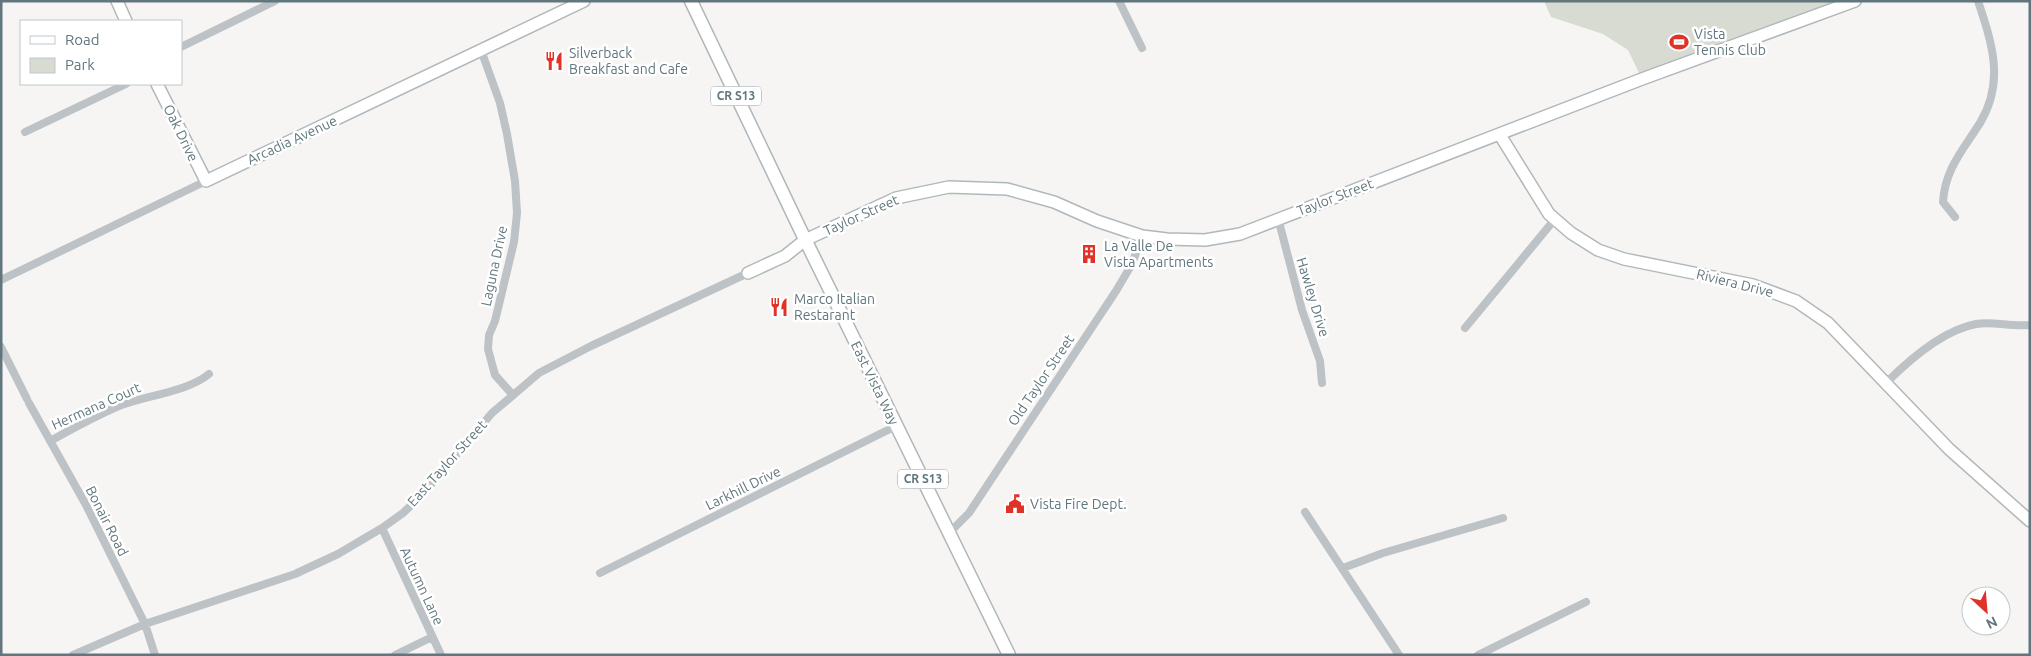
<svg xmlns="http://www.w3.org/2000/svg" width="2031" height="656" font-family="Ubuntu,sans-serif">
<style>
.green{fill:#d7dbd2}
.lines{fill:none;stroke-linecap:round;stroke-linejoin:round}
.secondary-casing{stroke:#b1b8bb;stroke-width:14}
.primary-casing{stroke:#b0b6b9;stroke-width:15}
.street{stroke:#bcc2c5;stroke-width:8}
.secondary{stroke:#fff;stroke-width:11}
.primary{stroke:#fff;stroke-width:12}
.labels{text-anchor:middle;stroke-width:5;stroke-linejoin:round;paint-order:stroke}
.shield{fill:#fff;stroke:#909fa4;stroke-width:1}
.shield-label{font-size:12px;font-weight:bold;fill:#61767d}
.poi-label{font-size:14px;fill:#61767d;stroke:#fff;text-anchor:start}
.street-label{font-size:14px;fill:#61767d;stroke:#fff}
</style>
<rect width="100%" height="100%" fill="#f6f5f3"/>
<path class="green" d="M1544,1H1832L1835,7L1642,79L1628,50L1603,34L1551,17Z"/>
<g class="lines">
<g class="secondary-casing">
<path id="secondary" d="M117,1L126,21
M157,84L206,181L584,1
M1500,135L1549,214L1571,233L1598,250L1624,259L1753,285L1796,301L1828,323L1949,449L2030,521
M748,273L785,256L805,240L896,198L949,187L1007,189L1054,202L1097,221L1142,236L1167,239L1205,240L1240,234L1642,79L1855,1"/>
</g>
<g class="primary-casing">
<path id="primary" d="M691,1L801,231L1009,655"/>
</g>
<path class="street" d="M1119,1L1142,48
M181,47L275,1
M481,50L500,103L507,134L515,181L517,213L514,242L495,321L489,335L488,349L495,375L512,394
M25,132L126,84
M1955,217L1943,202C1945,169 1963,150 1980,123C2005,82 1992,43 1978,1
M1278,218L1302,310L1320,361L1322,383
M1,280L206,181
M1465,328L1555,219
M1,347L27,399
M1886,383C1909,360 1943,330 1976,324C1993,321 2011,327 2030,325
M29,403L86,505L145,624L155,655
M50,441C72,429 95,416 119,406C147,395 187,392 209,374
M1305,512L1399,655
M382,528L441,655
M950,532L969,513L1116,291L1132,264L1142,236
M1343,568L1383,553L1503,518
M600,573L896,426
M73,655L145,624L295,574L338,554L382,528L403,513L423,494L492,413L539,373L591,346L748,273
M395,655L432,637
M1478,655L1586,602"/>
<use href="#secondary" class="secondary"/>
<use href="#primary" class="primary"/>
</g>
<defs>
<g id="stadium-bare" transform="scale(1.5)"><path d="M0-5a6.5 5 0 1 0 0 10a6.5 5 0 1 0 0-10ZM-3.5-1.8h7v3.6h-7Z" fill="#e13228" stroke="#fff" stroke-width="2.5" paint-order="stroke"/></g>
<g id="restaurant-bare" transform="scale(1.5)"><path d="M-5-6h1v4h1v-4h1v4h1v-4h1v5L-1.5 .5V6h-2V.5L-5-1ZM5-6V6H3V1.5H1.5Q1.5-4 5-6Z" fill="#e13228" stroke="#fff" stroke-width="2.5" paint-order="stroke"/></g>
<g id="building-bare" transform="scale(1.5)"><path d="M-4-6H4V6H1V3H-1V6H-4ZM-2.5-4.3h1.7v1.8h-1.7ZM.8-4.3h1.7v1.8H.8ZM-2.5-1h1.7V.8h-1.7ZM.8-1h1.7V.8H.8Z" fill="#e13228" stroke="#fff" stroke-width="2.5" paint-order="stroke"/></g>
<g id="civic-bare" transform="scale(1.5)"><path d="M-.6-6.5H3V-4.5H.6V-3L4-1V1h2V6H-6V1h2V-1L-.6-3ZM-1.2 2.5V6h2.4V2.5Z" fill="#e13228" stroke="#fff" stroke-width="2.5" paint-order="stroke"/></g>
</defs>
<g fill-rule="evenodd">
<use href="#stadium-bare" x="1679" y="42"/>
<use href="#restaurant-bare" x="554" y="61"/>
<use href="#building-bare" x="1089" y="254"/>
<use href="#restaurant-bare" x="779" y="307"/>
<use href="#civic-bare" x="1015" y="504"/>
</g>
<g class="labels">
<g class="shield">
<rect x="711" y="86.5" width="50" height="19" rx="4"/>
<rect x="898" y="469.5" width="50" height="19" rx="4"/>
</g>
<g class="shield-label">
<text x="736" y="100">CR S13</text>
<text x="923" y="483">CR S13</text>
</g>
<g class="poi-label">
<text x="1694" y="39">Vista<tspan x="1694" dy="16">Tennis Club</tspan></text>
<text x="569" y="58">Silverback<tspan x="569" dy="16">Breakfast and Cafe</tspan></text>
<text x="1104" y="251">La Valle De<tspan x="1104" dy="16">Vista Apartments</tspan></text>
<text x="794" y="304">Marco Italian<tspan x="794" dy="16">Restarant</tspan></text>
<text x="1030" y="509">Vista Fire Dept.</text>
</g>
<g class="street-label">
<text transform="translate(181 133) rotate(64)" y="5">Oak Drive</text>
<text transform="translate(292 140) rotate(-25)" y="5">Arcadia Avenue</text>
<text transform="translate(1335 197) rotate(-21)" y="5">Taylor Street</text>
<text transform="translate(861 215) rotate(-24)" y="5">Taylor Street</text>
<text transform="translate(494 266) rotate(-78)" y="5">Laguna Drive</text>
<text transform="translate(1735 283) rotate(14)" y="5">Riviera Drive</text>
<text transform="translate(1313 297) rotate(73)" y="5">Hawley Drive</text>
<text transform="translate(1041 380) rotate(-56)" y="5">Old Taylor Street</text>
<text transform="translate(875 383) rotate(64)" y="5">East Vista Way</text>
<text transform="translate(96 406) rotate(-24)" y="5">Hermana Court</text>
<text transform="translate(447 463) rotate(-48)" y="5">East Taylor Street</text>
<text transform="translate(743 488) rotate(-26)" y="5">Larkhill Drive</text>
<text transform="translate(107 521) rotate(63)" y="5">Bonair Road</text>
<text transform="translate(422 586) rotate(65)" y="5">Autumn Lane</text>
</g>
</g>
<rect width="2031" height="656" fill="none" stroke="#61767d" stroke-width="5"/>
<rect x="20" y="20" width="162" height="65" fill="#ffffff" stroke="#c0c8cb"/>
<rect x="30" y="36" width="25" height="8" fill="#ffffff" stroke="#c0c8cb"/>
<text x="65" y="45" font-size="15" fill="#61767d">Road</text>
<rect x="30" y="58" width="25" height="15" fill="#d7dbd2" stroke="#c0c8cb"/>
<text x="65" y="70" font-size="15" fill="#61767d">Park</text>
<g transform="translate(1986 611) rotate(154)"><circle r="24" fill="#ffffff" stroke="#c0c8cb"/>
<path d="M0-4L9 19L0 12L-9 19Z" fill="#e13228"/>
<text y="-8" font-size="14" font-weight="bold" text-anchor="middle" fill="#61767d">N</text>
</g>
</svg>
